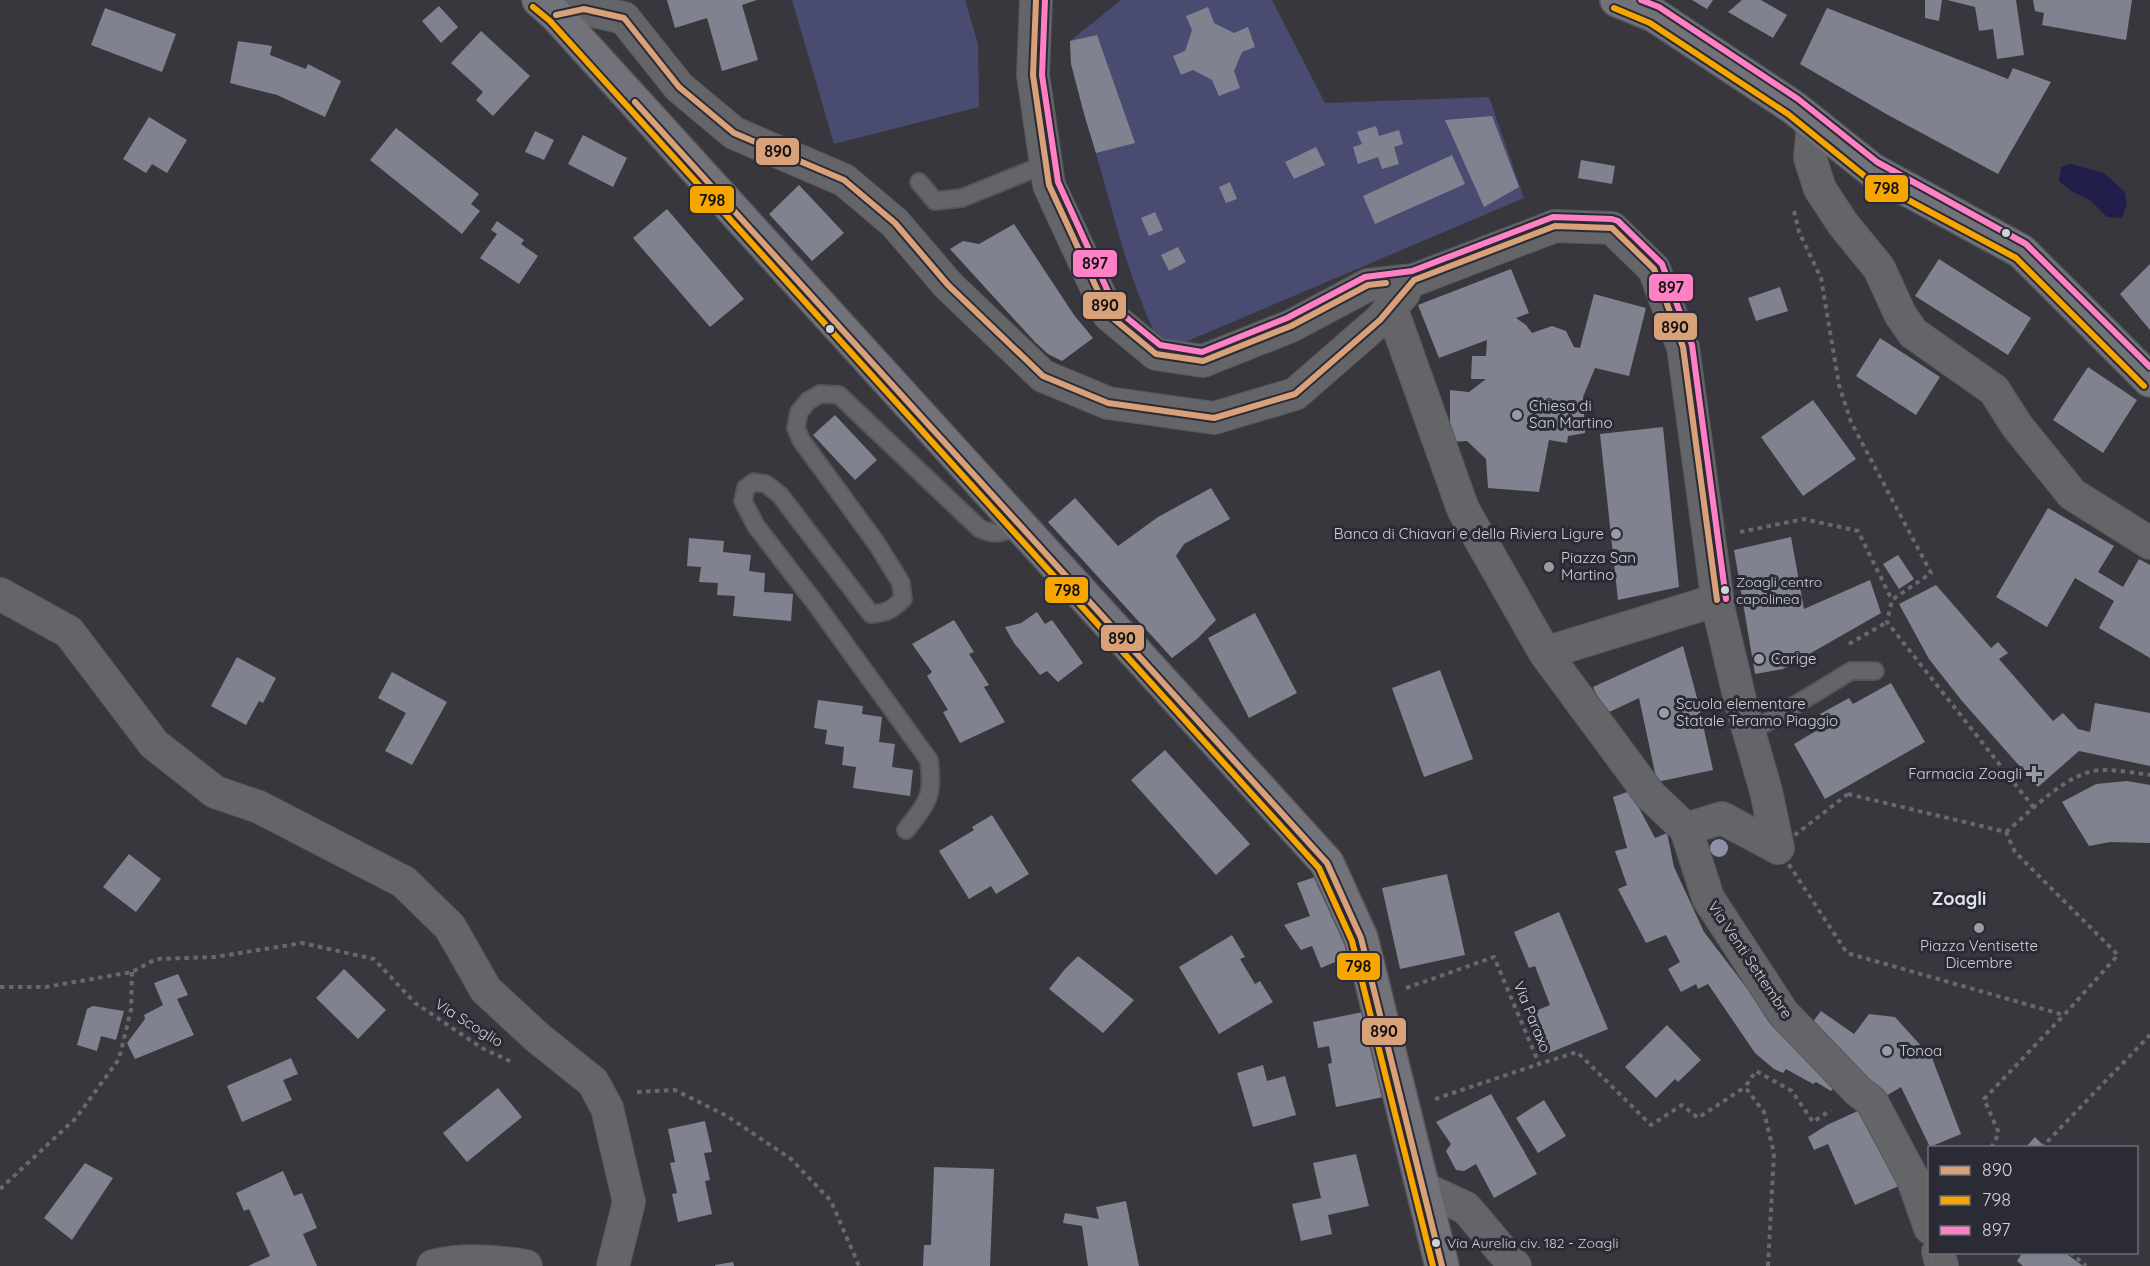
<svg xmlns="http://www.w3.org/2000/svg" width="2150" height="1266" font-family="Quicksand,sans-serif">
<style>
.green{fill:#494b70}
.water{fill:#211e4c}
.building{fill:#818290}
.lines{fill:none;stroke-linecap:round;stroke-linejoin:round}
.lane-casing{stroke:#55565b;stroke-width:20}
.street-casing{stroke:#55565b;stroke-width:34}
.primary-casing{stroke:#55565b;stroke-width:36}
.path{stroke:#68696e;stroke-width:4;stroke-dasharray:4.5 4.5;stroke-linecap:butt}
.lane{stroke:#646569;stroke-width:16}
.street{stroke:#646569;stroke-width:32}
.primary{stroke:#72727b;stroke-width:33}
.path-bridge{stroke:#68696e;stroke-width:4;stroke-dasharray:4.5 4.5;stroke-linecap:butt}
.bus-1-casing{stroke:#2a2b35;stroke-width:10}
.bus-2-casing{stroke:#2a2b35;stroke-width:10}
.bus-3-casing{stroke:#2a2b35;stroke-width:10}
.bus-1{stroke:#d9a179;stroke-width:6}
.bus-2{stroke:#f7a600;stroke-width:6}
.bus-3{stroke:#ff80c5;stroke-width:6}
.tree{fill:#8e90a5}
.bus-dot{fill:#d1d2d8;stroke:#2a2b35;stroke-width:2}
.poi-dot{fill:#9b9ca2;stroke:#2a2b35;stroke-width:2}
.labels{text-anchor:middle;stroke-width:6;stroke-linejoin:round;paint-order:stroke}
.bus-label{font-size:14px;fill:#d1d2d8;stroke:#2a2b35;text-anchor:start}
.poi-label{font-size:15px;fill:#d1d2d8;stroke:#2a2b35;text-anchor:start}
.street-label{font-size:15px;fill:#d1d2d8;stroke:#2a2b35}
.quarter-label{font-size:18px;font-weight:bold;fill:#e0e2ef;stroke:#2a2b35}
.line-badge{stroke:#2a2b35;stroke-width:2}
.pale-badge-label{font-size:16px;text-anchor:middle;font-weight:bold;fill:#111}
</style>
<rect width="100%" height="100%" fill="#37373d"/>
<path class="green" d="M792,0H965L978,44L979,107L834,144Z
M1121,0H1272L1325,103L1489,97L1524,198L1176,346L1158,340C1129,280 1115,220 1097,157C1086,118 1072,82 1070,41Z"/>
<path class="water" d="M2071,164L2104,173L2125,192L2127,204L2122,218L2107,217L2090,200L2071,191L2059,181L2061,167Z"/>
<path class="building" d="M667,0H757L742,5L758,60L722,71L707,18L675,28Z
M1692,0H1713L1707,9Z
M1742,0H1761L1787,15L1773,38L1728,12Z
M1925,0H1942L1939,21L1925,18Z
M1947,0H2016L2024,55L1997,59L1993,29L1979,31L1975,7Z
M2033,0H2132L2126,40L2042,25L2044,13L2035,11Z
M439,6L458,27L441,43L422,21Z
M1208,7L1214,23L1234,33L1248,27L1255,47L1242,52L1234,71L1240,88L1219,96L1212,80L1193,70L1181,75L1173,56L1185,51L1192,30L1186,16Z
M105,8L176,34L162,72L91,45Z
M1827,8L2008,79L2013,68L2051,82L1998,174L1888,115L1800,64Z
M481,31L530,76L493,116L476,100L483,92L451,63Z
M1097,35L1135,143L1096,153L1085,117L1071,64L1070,41Z
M238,41L272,46L270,55L306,69L308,64L341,81L325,117L277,95L230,83Z
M1492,116L1519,187L1484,207L1445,120Z
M149,117L187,140L167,173L152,164L146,173L123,159Z
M1376,126L1379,136L1399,130L1403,144L1394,147L1399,164L1382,169L1378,157L1358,164L1353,147L1362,144L1357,132Z
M396,128L479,194L471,204L480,211L462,234L370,160Z
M535,131L554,140L544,160L525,152Z
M583,135L627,158L613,187L568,164Z
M1316,147L1325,165L1294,179L1285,162Z
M1452,155L1465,184L1375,224L1363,196Z
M1581,160L1615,166L1612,184L1578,178Z
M1230,182L1237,199L1226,203L1219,187Z
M799,185L844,233L812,261L769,214Z
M667,209L744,299L710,327L633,238Z
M1155,212L1163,230L1149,236L1141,218Z
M497,221L524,240L521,244L538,256L519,284L480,258L497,234L491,230Z
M1014,224L1074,315L1093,338L1062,361L1048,354L1035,342L950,249L963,241L979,244Z
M1178,247L1186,262L1169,271L1161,255Z
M1939,259L2031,318L2008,355L1915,296Z
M2150,264V330L2120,294Z
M1511,269L1529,313L1516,318L1526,325L1532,333L1552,326L1566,331L1574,347L1580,348L1594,294L1646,308L1629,376L1595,368L1583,397L1585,433L1568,436L1567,443L1549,440L1539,492L1488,488L1486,459L1467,441L1450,442V390L1469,392L1486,379H1471L1472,356H1486L1487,340L1439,358L1418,305Z
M1780,287L1788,311L1756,321L1748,298Z
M1880,338L1940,377L1916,415L1856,376Z
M2088,367L2137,400L2103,453L2053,420Z
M1813,400L1856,459L1803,496L1761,437Z
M835,415L877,460L855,480L813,435Z
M1663,427L1679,587L1618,600L1600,434Z
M1211,488L1230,519L1184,544L1176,556L1216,620L1197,639L1172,658L1048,522L1075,498L1118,546L1158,517Z
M2048,508L2114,546L2098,572L2123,587L2139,559L2150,565V658L2099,628L2114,601L2075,578L2047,627L1996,597Z
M1791,537L1804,609L1870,580L1881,613L1783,669L1755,674L1734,550Z
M689,538L724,541L723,552L751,555L749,571L765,573L764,592L793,594L791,621L733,616L735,596L717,595L718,583L699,582L701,567L687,566Z
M1898,555L1914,579L1899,589L1883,564Z
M1936,585L1991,648L1998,642L2008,653L1999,659L2053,721L2063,713L2078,729L2090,732L2095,703L2150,713V766L2079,751L2038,787L1962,701L1929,659L1899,604Z
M1037,612L1045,624L1052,620L1083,663L1058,682L1047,671L1040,675L1014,643L1005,627L1021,623Z
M1255,613L1297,693L1249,718L1208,638Z
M954,620L974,652L969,654L989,685L984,687L1005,722L960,743L943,712L948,710L927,676L932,672L912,644Z
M1683,646L1697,698L1713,770L1657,782L1639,698L1605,714L1593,687Z
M237,657L276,678L263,703L259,701L246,725L211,706Z
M1440,670L1473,759L1424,777L1392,688Z
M392,672L447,702L412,765L385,751L406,713L378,698Z
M1891,683L1925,742L1825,799L1794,744L1826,725L1820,714L1849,698L1853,704Z
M818,700L863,706L862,714L882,717L879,742L895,744L892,767L913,770L910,796L853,788L856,767L842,765L844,747L825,744L827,730L814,728Z
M1165,750L1250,844L1216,875L1131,780Z
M2127,781L2150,785V843L2110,842L2089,846L2062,802L2096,784Z
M1630,791L1655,838L1667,833L1674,867L1704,932L1766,1013L1843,1077L1831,1091L1816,1082L1813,1084L1786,1069L1783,1073L1774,1069L1755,1053L1708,984L1698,989L1696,984L1681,992L1668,969L1680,962L1666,935L1646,943L1618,889L1627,885L1615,851L1627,848L1613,797Z
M992,815L1029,874L996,894L991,886L969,899L939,851L974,830L972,827Z
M129,854L161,879L136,912L103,887Z
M1447,874L1465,955L1400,969L1382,888Z
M1315,877L1334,906L1349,956L1321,968L1312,946L1301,950L1284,925L1310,916L1297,883Z
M1559,912L1608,1029L1544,1055L1528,1014L1550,1005L1535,966L1529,968L1514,932Z
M1232,935L1245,957L1240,959L1255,984L1260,981L1273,1002L1219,1034L1179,967Z
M1078,956L1134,1000L1103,1033L1049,989L1065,969Z
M344,969L386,1010L358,1039L316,998Z
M178,974L188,995L177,999L194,1035L135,1059L127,1043L145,1019L144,1015L163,1005L154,983Z
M93,1006L124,1011L116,1040L101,1036L97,1051L77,1045L87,1009Z
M1821,1011L1854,1034L1869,1014L1895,1017L1932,1058L1961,1134L1930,1147L1901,1087L1881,1099L1805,1032Z
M1363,1012L1383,1097L1336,1107L1328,1064L1332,1063L1329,1046L1318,1048L1313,1022Z
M1667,1025L1701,1060L1678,1082L1675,1079L1656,1098L1625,1067Z
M291,1058L298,1074L283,1080L292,1100L242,1122L227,1086Z
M1263,1065L1267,1081L1285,1076L1296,1115L1253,1127L1237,1073Z
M498,1088L522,1117L467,1162L443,1133Z
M1491,1094L1537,1174L1494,1198L1476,1164L1464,1171L1456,1170L1446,1151L1451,1144L1436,1122Z
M1544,1100L1566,1136L1538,1153L1516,1118Z
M1871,1105L1906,1183L1855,1205L1828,1144L1814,1150L1808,1137L1827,1125Z
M705,1121L712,1152L704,1153L710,1180L705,1181L712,1214L678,1222L672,1194L677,1193L670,1163L675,1162L668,1129Z
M2035,1137L2046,1148H2025Z
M1356,1154L1369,1206L1328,1215L1332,1234L1301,1241L1292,1204L1321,1198L1313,1163Z
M85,1163L113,1178L72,1240L44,1218Z
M934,1167L994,1169L990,1266H923L924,1245H931Z
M283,1171L294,1196L302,1193L317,1228L303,1234L317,1266H248L270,1256L249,1209L244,1211L236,1193Z
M1126,1201L1139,1266H1088L1082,1226L1063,1223L1065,1213L1099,1219L1096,1207Z
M2017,1252H2064L2083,1266H2023L2017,1261L2021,1255Z
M733,1262L734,1266H715V1265Z"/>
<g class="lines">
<g class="lane-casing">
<path id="lane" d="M919,182L935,201L962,198L1046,164
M1749,733L1851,671H1875
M906,830C928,802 934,796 929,760L813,600L756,526L743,501L746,488L754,482L766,484L780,495L871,614C887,613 893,609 903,599L901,583L877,544L801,440L796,428L799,412L808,401L820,394L839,395L979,528C995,536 1005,534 1018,523"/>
</g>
<g class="street-casing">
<path id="street" d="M1036,0L1033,75L1049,185L1109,315L1156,354L1203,361L1291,326L1368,285L1414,280L1555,226L1612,228L1654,269L1683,347L1719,611L1741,704L1766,791L1778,848
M556,15L584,9L624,18L679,87L734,133L844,180L895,223L948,285L1043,376L1108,403L1214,418L1295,394L1380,320L1404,293
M1813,124L1810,158L1820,189L1843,224L1879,268L1900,314L1913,333L1994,390L2017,426L2072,494L2150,543
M1391,307L1463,509L1545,653L1650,795L1686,829L1708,898L1783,1013L1858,1091L1872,1102L1912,1177L1930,1228
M0,594L69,632L154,744L215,792L259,807L404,882L450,927L486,990L538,1038L593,1082L607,1108L629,1202L613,1266
M1545,653L1717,600
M1686,829L1722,818L1778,848
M1423,1188L1466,1208L1515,1266
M1938,1252L1942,1266
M433,1266C463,1258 496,1261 526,1266"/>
</g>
<g class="primary-casing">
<path id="primary" d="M539,0L556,15L1327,863L1361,938L1442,1266
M1617,0L1654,15L1793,107L1872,170L2021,251L2150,380"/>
</g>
<path class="path" d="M1794,211L1799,232L1821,278L1839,385L1851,422L1931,573L1892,600L1887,622L2034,808
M1740,532L1804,519L1858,531L1892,600
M1849,644L1887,622
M1848,794L2006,832L2015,852L2118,955L2064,1015L1847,953L1778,848Z
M2006,832C2031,811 2069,770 2103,770C2119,770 2135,773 2150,775
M0,987H46L132,972L156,959L215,957L302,943L374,959L415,1003L482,1048L514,1063
M1406,988L1494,957L1539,1064L1577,1052L1651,1125L1682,1105L1698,1118L1745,1087
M637,1092L675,1090L727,1116L791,1159L831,1201L859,1266
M1435,1099L1539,1064
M1991,1148L1999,1133L1984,1099L2064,1015
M2041,1148L2150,1035
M0,1189L76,1118L119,1059L131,1010L132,972
M2070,1252L2086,1266
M1768,1266L1774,1153L1764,1112L1745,1087L1756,1071L1792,1091L1813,1122L1831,1110"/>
<use href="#lane" class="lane"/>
<use href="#street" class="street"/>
<use href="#primary" class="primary"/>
<path class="path-bridge" d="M1931,1261L1939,1252"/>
<g class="bus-1-casing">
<path id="bus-1" d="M1036,0L1033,75L1049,185L1109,315L1156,354L1203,361L1291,326L1368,285L1386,283
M556,15L584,9L624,18L679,87L734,133L844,180L895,223L948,285L1043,376L1108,403L1214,418L1295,394L1380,320L1414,280L1555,226L1612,228L1654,269L1683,347L1717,600
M635,102L1327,863L1361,938L1442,1266"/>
</g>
<g class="bus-2-casing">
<path id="bus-2" d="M533,7L550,21L1319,868L1352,941L1433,1266
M1614,8L1650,23L1788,114L1867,178L2016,258L2144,386"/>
</g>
<g class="bus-3-casing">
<path id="bus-3" d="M1045,0L1042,75L1058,182L1116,309L1160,345L1202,352L1287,318L1365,277L1412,271L1553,217L1612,219L1618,221L1662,264L1692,345L1726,599
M1641,0L1659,7L1798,99L1877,162L2026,244L2150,367"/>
</g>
<use href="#bus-1" class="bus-1"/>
<use href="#bus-2" class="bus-2"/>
<use href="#bus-3" class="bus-3"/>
</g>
<circle class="tree" cx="1719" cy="848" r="9"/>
<g class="bus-dot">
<circle cx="2006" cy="233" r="5"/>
<circle cx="830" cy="329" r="5"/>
<circle cx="1725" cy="590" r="5"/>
<circle cx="1436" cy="1243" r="5"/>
</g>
<g class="poi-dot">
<circle cx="1517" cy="415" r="6"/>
<circle cx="1616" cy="534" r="6"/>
<circle cx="1549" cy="567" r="6"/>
<circle cx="1759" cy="659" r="6"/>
<circle cx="1664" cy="713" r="6"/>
<path d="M2031 765h6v6h6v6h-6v6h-6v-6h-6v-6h6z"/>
<circle cx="1979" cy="928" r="6"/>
<circle cx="1887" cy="1051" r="6"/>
</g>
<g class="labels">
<g class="bus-label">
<text x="1736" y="587">Zoagli centro<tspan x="1736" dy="17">capolinea</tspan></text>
<text x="1447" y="1248">Via Aurelia civ. 182 - Zoagli</text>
</g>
<g class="poi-label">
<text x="1529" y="411">Chiesa di<tspan x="1529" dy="17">San Martino</tspan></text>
<text x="1604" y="539" text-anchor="end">Banca di Chiavari e della Riviera Ligure</text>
<text x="1561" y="563">Piazza San<tspan x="1561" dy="17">Martino</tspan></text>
<text x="1771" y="664">Carige</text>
<text x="1676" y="709">Scuola elementare<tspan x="1676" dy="17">Statale Teramo Piaggio</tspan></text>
<text x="2022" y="779" text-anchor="end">Farmacia Zoagli</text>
<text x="1979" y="951" text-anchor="middle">Piazza Ventisette<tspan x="1979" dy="17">Dicembre</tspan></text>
<text x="1899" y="1056">Tonoa</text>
</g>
<g class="street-label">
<text transform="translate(1750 960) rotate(56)" y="5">Via Venti Settembre</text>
<text transform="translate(1532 1017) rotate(68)" y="5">Via Paraxo</text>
<text transform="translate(469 1023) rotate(32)" y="5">Via Scoglio</text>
</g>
<g class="quarter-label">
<text x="1959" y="905">Zoagli</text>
</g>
</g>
<g class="line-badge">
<rect x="755" y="137" width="45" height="29" rx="6" fill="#d9a179"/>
<rect x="1864" y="174" width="45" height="29" rx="6" fill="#f7a600"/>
<rect x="689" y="185" width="46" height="29" rx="6" fill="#f7a600"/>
<rect x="1072" y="249" width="46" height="29" rx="6" fill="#ff80c5"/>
<rect x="1648" y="273" width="46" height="29" rx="6" fill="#ff80c5"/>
<rect x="1082" y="291" width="45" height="29" rx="6" fill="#d9a179"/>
<rect x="1653" y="312" width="45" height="29" rx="6" fill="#d9a179"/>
<rect x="1044" y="576" width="45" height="28" rx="6" fill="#f7a600"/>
<rect x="1100" y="624" width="45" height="28" rx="6" fill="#d9a179"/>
<rect x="1336" y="952" width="45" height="29" rx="6" fill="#f7a600"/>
<rect x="1361" y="1017" width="46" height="29" rx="6" fill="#d9a179"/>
</g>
<g class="pale-badge-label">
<text x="778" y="157">890</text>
<text x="1886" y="194">798</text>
<text x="712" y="206">798</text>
<text x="1095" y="269">897</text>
<text x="1671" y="293">897</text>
<text x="1105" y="311">890</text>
<text x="1675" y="333">890</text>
<text x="1067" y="596">798</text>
<text x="1122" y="644">890</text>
<text x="1358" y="972">798</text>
<text x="1384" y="1037">890</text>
</g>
<rect x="1928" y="1146" width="210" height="108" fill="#2a2b35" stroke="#6d6e76" stroke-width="1.5"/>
<rect x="1940" y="1166" width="30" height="9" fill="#d9a179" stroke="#6d6e76" stroke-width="1.5"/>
<text x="1982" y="1176" font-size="18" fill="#d1d2d8">890</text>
<rect x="1940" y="1196" width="30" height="9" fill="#f7a600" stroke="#6d6e76" stroke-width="1.5"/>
<text x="1982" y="1206" font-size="18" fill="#d1d2d8">798</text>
<rect x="1940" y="1226" width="30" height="9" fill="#ff80c5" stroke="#6d6e76" stroke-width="1.5"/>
<text x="1982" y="1236" font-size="18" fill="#d1d2d8">897</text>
</svg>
